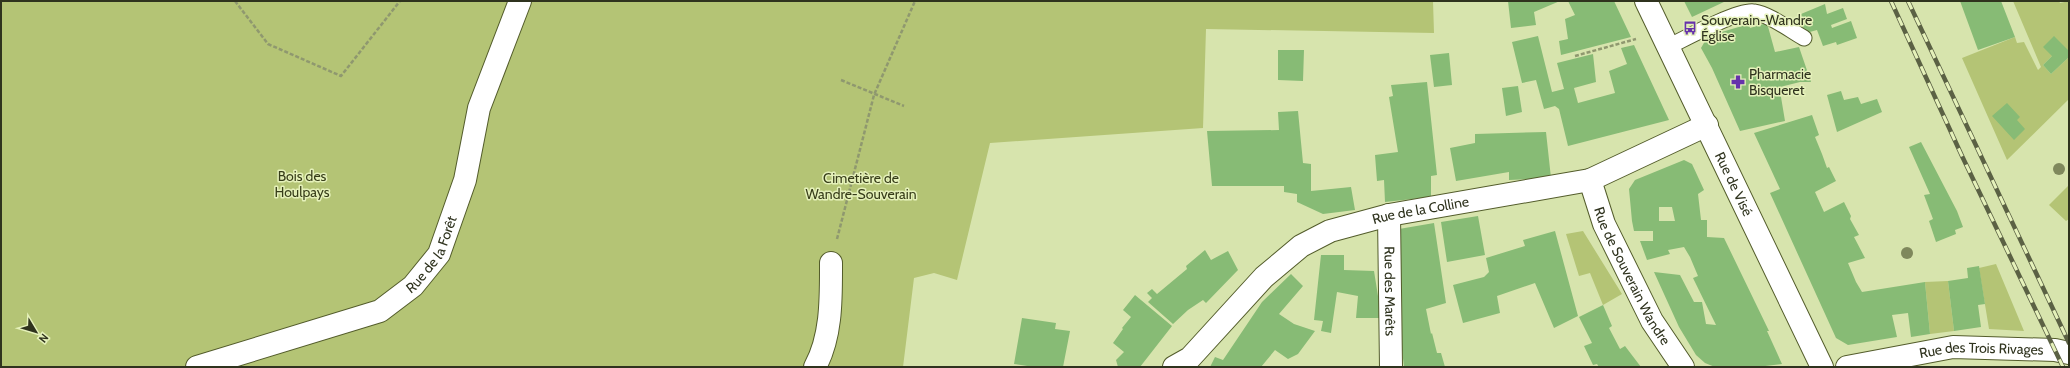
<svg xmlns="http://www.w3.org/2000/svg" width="2070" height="368" font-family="Cabin,sans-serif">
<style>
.green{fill:#b4c475}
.building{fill:#87bb75;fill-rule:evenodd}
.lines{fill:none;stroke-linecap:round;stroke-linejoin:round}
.lane-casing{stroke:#535c2b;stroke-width:17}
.street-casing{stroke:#535c2b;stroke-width:24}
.secondary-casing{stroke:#535c2b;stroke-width:24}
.path{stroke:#8f986f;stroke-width:2.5;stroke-dasharray:4 2;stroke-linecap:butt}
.lane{stroke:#fff;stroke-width:15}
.street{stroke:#fff;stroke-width:22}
.secondary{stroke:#fff;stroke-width:22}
.rail-casing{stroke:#5b6144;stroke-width:4.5}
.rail{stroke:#e5f1ba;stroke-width:3;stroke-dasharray:9;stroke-linecap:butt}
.tree{fill:#7f885c}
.labels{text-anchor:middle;stroke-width:3;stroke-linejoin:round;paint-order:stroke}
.poi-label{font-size:14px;fill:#2f331e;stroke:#e5f1ba;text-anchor:start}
.park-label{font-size:14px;fill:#373d19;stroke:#e5f1ba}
.street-label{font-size:14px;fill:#2f331e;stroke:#e5f1ba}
</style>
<rect width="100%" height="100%" fill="#d7e4ad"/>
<path class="green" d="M1,1H1433L1434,33L1206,29L1203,128L990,143L957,280L934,273L914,278L903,367H1Z
M2013,1H2059L2060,3L2069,1V51L2052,56L2043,65L2051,74L2069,57V99L2007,160L1962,58L2015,37L2017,43L2024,42L2038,70L2041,67Z
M2069,185V219L2066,221L2049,205Z
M1583,231L1622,294L1603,305L1590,273L1579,276L1566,234Z
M1996,264L2024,331L1989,329L1979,268Z
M1948,281L1954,331L1930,334L1925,282Z"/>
<path class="building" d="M1508,1H1560L1534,12L1536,25L1511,28Z
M1568,1H1614L1631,37L1561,55L1559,41L1568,39L1565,19L1575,15Z
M1684,1H1726L1692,17Z
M1960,1H2001L2015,37L1978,50Z
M1825,4L1827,14L1843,8L1847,19L1831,25L1832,28L1851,21L1857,38L1837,45L1836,42L1823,46L1817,30L1806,33L1803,30L1801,14Z
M1767,23L1775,52L1799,47L1811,82H1800L1776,88L1781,97L1785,121L1740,131L1712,68L1701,48L1708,36L1749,24L1750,28Z
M1538,36L1552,92L1564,89L1557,63L1593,54L1596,82L1574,88L1578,103L1615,93L1609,71L1627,64L1621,48L1634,45L1669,120L1568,146L1559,109L1555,106L1544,109L1536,80L1522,83L1512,42Z
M2054,36L2069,51V57L2051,74L2043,65L2052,56L2043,47Z
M1278,50H1304L1303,81L1278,80Z
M1449,53L1452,85L1434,87L1430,55Z
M1427,82L1437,175L1431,176V197L1385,202L1384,180L1377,181L1375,155L1398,152L1389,97L1393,96L1391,85Z
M1518,86L1522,112L1506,116L1502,88Z
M1841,91L1844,100L1858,97L1861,104L1877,99L1882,112L1837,132L1827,95Z
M2007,103L2020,117L2017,120L2025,129L2014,140L1992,116Z
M1298,111L1303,163L1311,164V191L1351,187L1355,210L1323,214L1297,202V194L1284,192V186H1212L1207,131L1279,130L1278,112Z
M1812,115L1819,135L1815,137L1822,154L1827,168L1829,167L1836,181L1815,192L1824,212L1844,202L1851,216L1850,219L1859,235L1854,237L1865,258L1848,263L1856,282L1862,292L1925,282L1930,334L1911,337L1908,313L1892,315L1897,337L1848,345L1836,338L1770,193L1780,189L1754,133Z
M1546,132L1551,178L1509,180V172L1456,181L1450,148L1475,143V134Z
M1921,142L1957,211L1963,227L1955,230L1956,234L1936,242L1929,221L1933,219L1924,195L1930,194L1909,147Z
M1684,160L1692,164L1704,190L1698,194L1701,220H1707V237L1724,238L1769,331H1767L1782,364L1757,367H1715L1705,363L1696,355L1679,327L1654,272L1680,275L1694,302H1702L1706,324L1716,325L1693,278L1698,276L1690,257L1684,247L1668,250L1670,254L1647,260L1640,241H1653V231H1634L1632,221L1629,189L1635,180ZM1659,207H1672L1675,221H1659Z
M1478,216L1485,255L1447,262L1441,222Z
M1434,223L1446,303L1426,309L1431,334L1432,333L1437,353H1441L1445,367H1404L1401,341L1399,229Z
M1555,231L1578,316L1554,328L1535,283L1497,296L1500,313L1463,323L1453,285L1484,277L1489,272L1486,258L1525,246L1523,240Z
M1205,250L1211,260L1228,251L1238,270L1206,303L1203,300L1188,310L1173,324L1148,302L1152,298L1147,293L1152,289L1157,294L1187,269L1186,266Z
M1321,255H1344V270L1374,271L1378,296H1381V318H1356L1358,296L1337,292L1331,333L1321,331L1323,321L1314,320Z
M1979,266L1985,304L1978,305L1981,327L1954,331L1948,281L1968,278L1967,268Z
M1291,274L1303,286L1279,314L1294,324L1315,331L1298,354L1288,359L1275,350L1261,367H1210L1215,357L1223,360L1262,302Z
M1135,295L1172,326L1140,367H1118L1116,360L1124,352L1113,343L1123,329L1122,328L1131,317L1123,310Z
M1603,305L1612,326L1609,328L1620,349L1625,346L1641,367H1599L1597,364L1593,365L1584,346L1592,343L1579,317Z
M1022,318L1056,323L1055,329L1070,331L1063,367H1034L1014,364Z"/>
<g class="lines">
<g class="lane-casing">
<path id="lane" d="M1668,47C1684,39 1739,9 1754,12C1769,14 1790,30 1804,38"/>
</g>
<g class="street-casing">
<g id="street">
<path id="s1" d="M1590,180L1604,224L1652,321L1683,367"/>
<path id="s2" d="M1389,215L1391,367"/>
<path d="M815,367C832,336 831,297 831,263"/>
<path id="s3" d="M1174,367L1190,358L1264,277L1301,246L1330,231L1389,215L1590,180L1707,125"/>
<path id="s4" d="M1847,367L1953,347L2055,350L2069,353"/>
</g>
</g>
<g class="secondary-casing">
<g id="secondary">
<path id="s5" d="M1646,1L1822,367"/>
<path id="s6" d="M197,367L380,311L413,286L439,254L465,180L479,108L520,1"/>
</g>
</g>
<path class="path" d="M235,1L268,44L341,76L400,1
M1575,56L1636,39
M841,80L904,106
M837,239L874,95L915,1"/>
<use href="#lane" class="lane"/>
<use href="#street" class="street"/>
<use href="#secondary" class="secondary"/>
<g class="rail-casing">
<path id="rail" d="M1891,1L1962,156L2063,367
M1908,1L2069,343"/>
</g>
<use href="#rail" class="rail"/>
</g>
<g class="tree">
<circle cx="2059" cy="169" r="6"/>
<circle cx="1907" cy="253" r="6"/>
</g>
<defs>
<g id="bus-bare" transform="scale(1.08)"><path d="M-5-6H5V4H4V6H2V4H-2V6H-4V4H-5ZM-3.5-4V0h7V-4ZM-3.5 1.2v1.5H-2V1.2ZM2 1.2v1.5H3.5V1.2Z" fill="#6633ab" stroke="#e5f1ba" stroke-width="2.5" paint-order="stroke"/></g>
<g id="pharmacy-bare" transform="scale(1.08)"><path d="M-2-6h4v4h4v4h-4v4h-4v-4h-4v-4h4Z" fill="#6633ab" stroke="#e5f1ba" stroke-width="2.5" paint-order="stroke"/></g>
</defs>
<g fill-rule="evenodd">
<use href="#bus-bare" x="1690" y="28"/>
<use href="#pharmacy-bare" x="1738" y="82"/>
</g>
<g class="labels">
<g class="poi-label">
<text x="1701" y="25">Souverain-Wandre<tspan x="1701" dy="16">Église</tspan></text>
<text x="1749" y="79">Pharmacie<tspan x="1749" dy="16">Bisqueret</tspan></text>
</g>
<g class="park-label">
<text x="302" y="181">Bois des<tspan x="302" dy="16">Houlpays</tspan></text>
<text x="861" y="183">Cimetière de<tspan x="861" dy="16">Wandre-Souverain</tspan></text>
</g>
<g class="street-label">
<text dy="5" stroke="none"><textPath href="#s5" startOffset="203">Rue de Visé</textPath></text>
<text dy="5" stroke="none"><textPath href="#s3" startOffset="302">Rue de la Colline</textPath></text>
<text dy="5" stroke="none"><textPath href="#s6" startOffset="270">Rue de la Forêt</textPath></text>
<text dy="5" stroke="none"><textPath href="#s1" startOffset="105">Rue de Souverain Wandre</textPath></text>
<text dy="5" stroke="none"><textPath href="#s2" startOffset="76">Rue des Marêts</textPath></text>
<text dy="5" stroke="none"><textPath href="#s4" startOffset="136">Rue des Trois Rivages</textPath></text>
</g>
</g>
<rect width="2070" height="368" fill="none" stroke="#2f331e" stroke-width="4"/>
<g transform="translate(36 332) rotate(128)" stroke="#e5f1ba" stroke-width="3" paint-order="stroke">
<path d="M0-3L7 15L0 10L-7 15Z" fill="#2f331e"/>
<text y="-6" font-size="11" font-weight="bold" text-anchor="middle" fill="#2f331e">N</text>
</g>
</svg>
